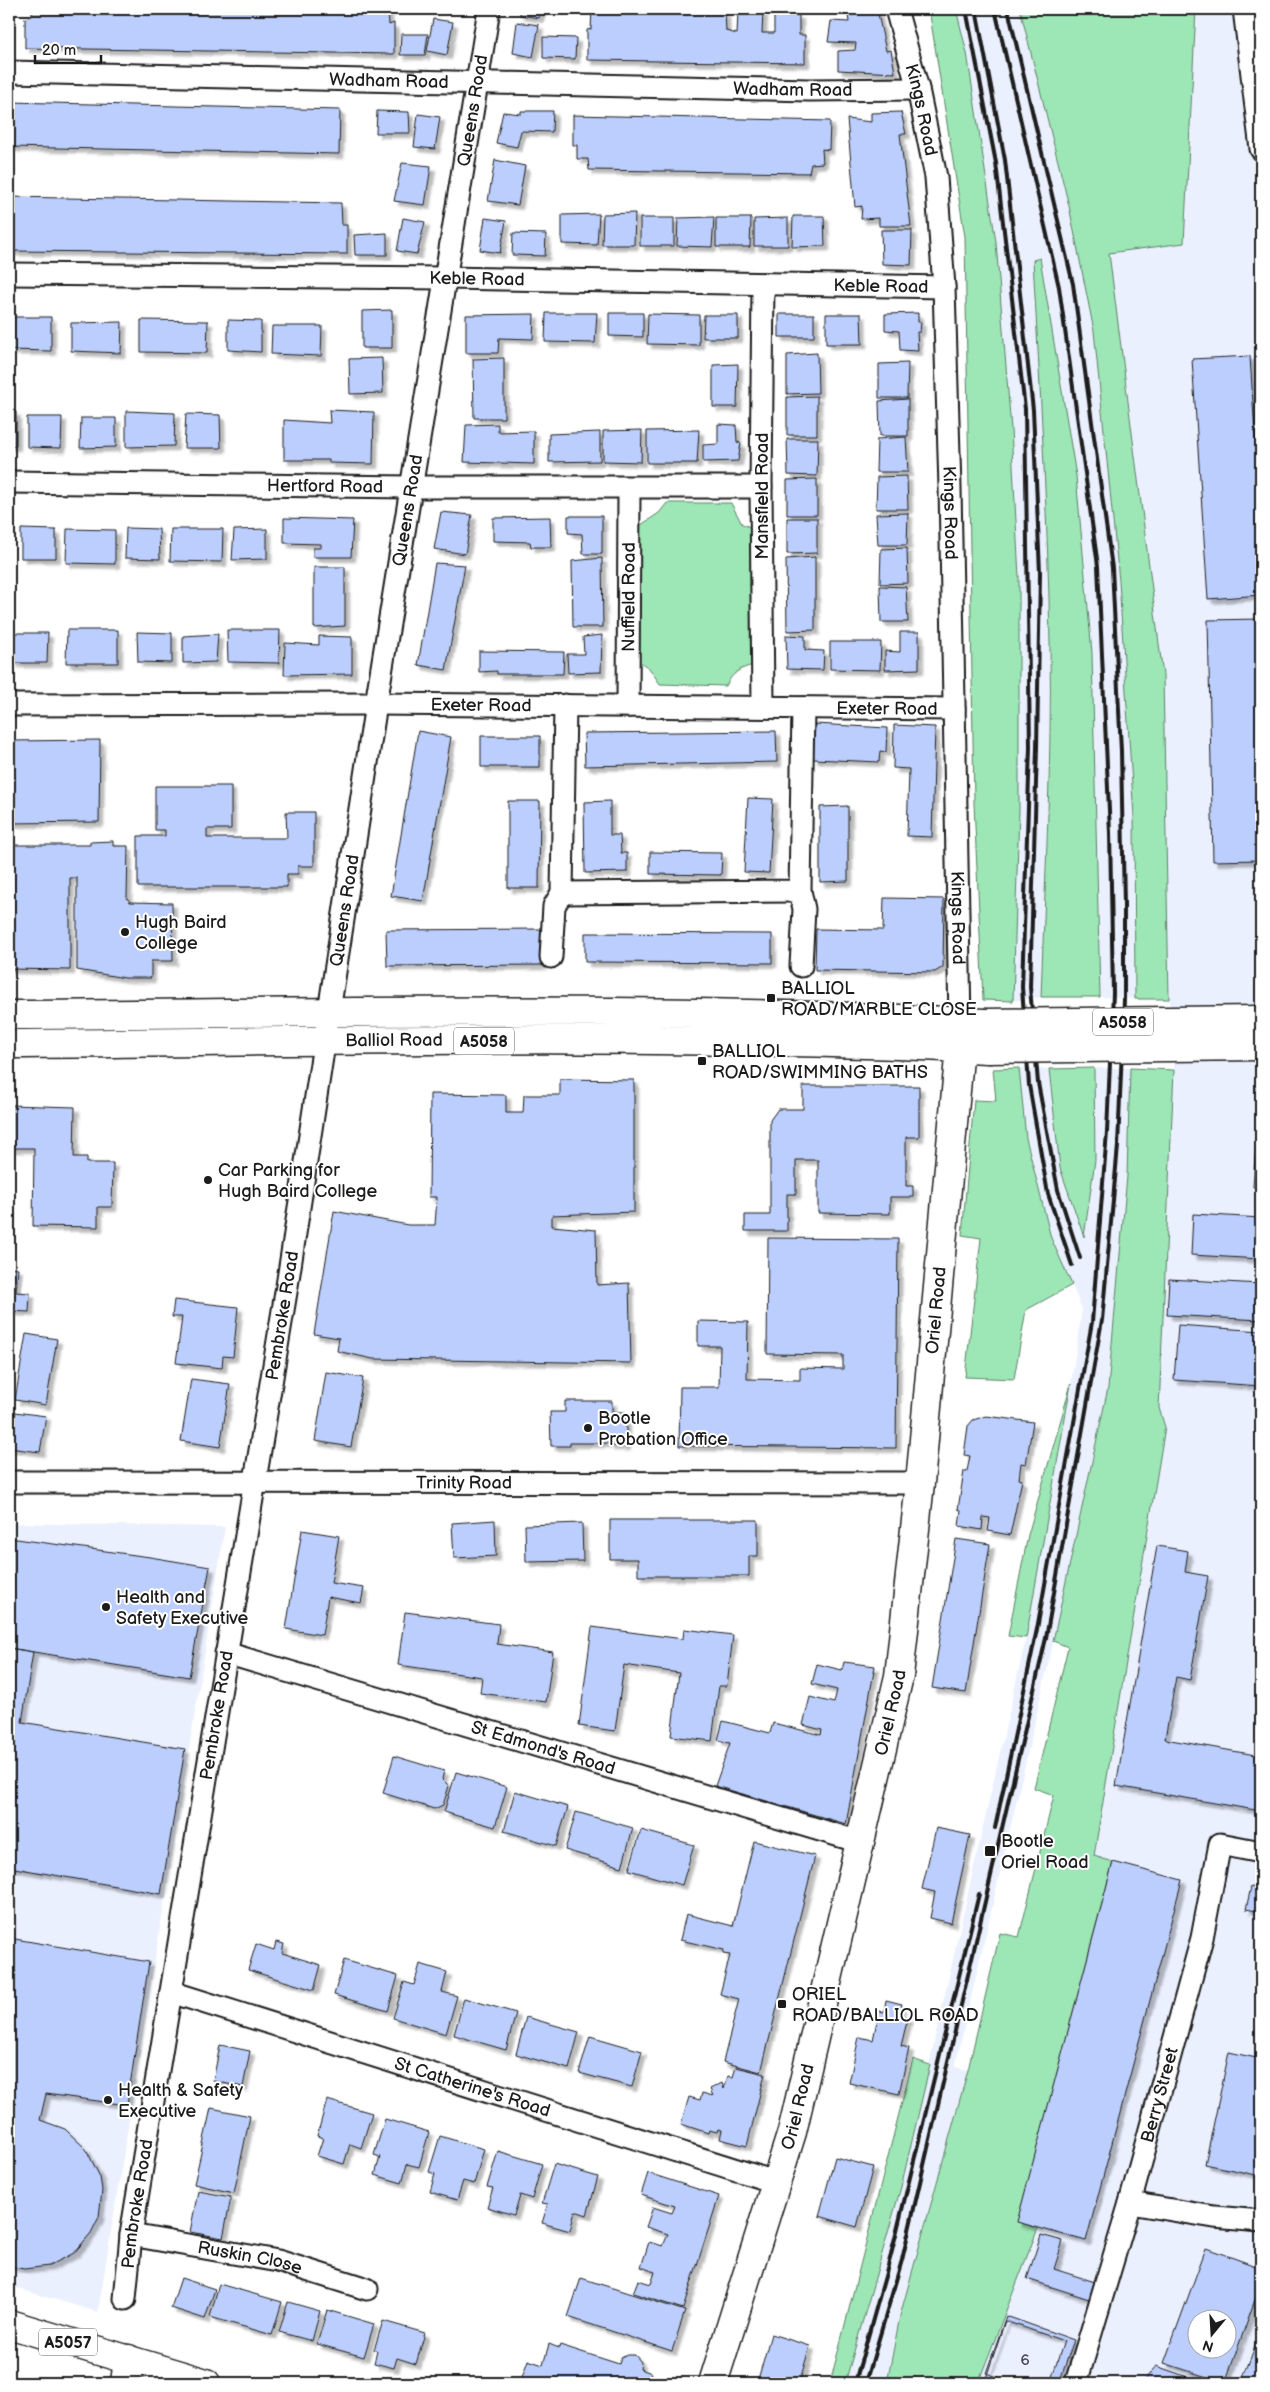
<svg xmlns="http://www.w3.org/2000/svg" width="1270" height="2392" font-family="'Balsamiq Sans',sans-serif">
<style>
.built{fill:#ebf0ff;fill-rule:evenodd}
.green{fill:#9de6b5;stroke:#5c8168}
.building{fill:#bbcefe;stroke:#1c1c1c;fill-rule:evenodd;filter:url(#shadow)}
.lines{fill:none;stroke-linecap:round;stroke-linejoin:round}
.street-casing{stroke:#1c1c1c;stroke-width:25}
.secondary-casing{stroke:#1c1c1c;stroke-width:31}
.primary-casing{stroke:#1c1c1c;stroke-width:31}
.highway-casing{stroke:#1c1c1c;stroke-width:31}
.street{stroke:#fff;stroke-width:21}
.secondary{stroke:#fff;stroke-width:28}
.primary{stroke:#fff;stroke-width:28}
.highway{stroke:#fff;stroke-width:28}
.rail{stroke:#1c1c1c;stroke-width:4}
.highway-bridge-casing{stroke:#1c1c1c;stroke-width:31;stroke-linecap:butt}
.highway-bridge{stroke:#fff;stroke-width:28}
.poi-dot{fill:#1c1c1c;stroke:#fff;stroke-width:2}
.labels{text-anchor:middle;stroke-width:4;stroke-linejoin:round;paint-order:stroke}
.number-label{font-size:15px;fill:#444854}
.shield{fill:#fff;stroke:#606060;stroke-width:1}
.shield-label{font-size:16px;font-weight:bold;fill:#1c1c1c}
.street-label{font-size:18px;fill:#1c1c1c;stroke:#fff}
.poi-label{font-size:18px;fill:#1c1c1c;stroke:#fff;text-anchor:start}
</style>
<defs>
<filter id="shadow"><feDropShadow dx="4.5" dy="4.5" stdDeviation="1" flood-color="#0004"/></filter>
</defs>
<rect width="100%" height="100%" fill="#fff"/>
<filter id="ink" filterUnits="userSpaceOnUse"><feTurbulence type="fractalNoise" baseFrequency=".02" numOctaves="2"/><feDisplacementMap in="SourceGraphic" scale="10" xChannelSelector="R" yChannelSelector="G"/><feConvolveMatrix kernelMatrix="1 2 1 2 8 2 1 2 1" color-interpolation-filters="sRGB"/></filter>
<g filter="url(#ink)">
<path class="built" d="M956,9H1020L1069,206L1094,331L1119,581L1134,817L1135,999L1100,997L1092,653L1076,476L1040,259L1033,260L1045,473L1050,647L1048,804L1041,997L1013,1001L1019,810V577L1011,429L996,242L967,53Z
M1196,9H1261V2383H978L1037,2229L1017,2222L1165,1427L1159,1409L1174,1070V1031L1169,999L1163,675L1109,252L1184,243ZM1198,2320H1228V2350H1198Z
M1019,1068L1049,1069L1060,1168L1084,1235L1095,1160L1094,1068H1130L1127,1176L1108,1388L1064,1596L955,2067L968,2070L900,2316L887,2383H845L901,2187L1026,1638L1071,1384L1082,1309L1051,1238L1026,1138Z
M9,1523L225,1527L98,2312L9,2286Z"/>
<path class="green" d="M929,9H956L967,53L996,242L1011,429L1019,577V810L1013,1001L983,1000L974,804L965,237Z
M1020,9H1196L1184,243L1109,253L1163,675L1169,999H1135L1134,817L1119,581L1094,331L1069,206Z
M1040,258L1076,476L1092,653L1100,997H1041C1045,880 1052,763 1050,645C1048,517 1040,389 1033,260Z
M667,503H731L742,524L753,528L754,665C740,668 732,673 726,686L660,684L649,668L637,660L638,527L659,513Z
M1019,1068L1026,1138L1051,1238L1072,1285L1026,1310L1014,1379L965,1377L981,1238L962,1235L974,1100L996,1101L993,1069Z
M1094,1068L1095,1160L1084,1237L1060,1168L1049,1069Z
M1130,1068L1174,1070L1159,1408L1165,1427L1094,1856L1113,1862L1018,2222L1038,2228L978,2383H887L900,2316L968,2070L1000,1933L1019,1937L1054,1795L1034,1788L1068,1647L1053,1641L1108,1388L1127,1176Z
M1071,1384L1026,1638L1008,1636L1028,1535Z
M913,2059L930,2065L901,2187L845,2383H830Z"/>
<path class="building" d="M32,9H388L389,25L394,23V54L25,48V18L32,16Z
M520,9H541L539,18L520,15Z
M847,9H877L886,51L891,50L895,73L838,70V51L855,50L856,43L828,42L831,21L849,22Z
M592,10L725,12L726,31L737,34L738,12H763L762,33H774V14L799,15V35H805V63L587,60V30L591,29Z
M433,19L453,22L447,55L427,51Z
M517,22L539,25L533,57L513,53Z
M401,34H428L425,55H400Z
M543,37L576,38L575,59L543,58Z
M9,102L340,110L339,154L9,147Z
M377,111L409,112L410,133H376Z
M521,111H553L552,132L521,131L517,147L496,143L503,112L521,114Z
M901,112L906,134H900L911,226H879V218L861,219L862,206L855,207L847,119L871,122V113Z
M418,114L440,117L435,149L414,147Z
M573,115L830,121L829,150L822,149L823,163L811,164L809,173L589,170L588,159H577V145H573Z
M495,160L525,166L518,205L488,201Z
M402,163L431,166L425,205L394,201Z
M9,197L341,203L342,225H347V254L9,251Z
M635,213L634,245H602L603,214Z
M599,214L597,245L562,244V215Z
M793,216H824L825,246L792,247Z
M714,217L712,247L677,246L678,218Z
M403,218L425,222L417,254L397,251Z
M485,218L506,221L500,253L480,250Z
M640,218H674V246H640Z
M716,218H751L750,247H716Z
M788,218V246H754V219Z
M881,230H912L911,265L882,264Z
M387,233V255H355L354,235Z
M513,233L546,234L545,256L512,255Z
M392,310V348H362V311Z
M546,313H597L595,343L545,342Z
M609,313H643V337L609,336Z
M918,313V322H921L920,332H917L918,351L900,350L899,331L885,330V314Z
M534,314L533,339L499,338L498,353H466V315Z
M648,314L699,315V345L647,344Z
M779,314H814V337H779Z
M826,314H861L862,344H826Z
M704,315H738V338H703Z
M9,317H51V351L9,350Z
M141,320L208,321L207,353L141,352Z
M228,320L261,321V352L228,350Z
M122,322L121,353L71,351V323Z
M272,326H322L321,356L271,354Z
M817,353L818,393L787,394V355Z
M1250,356L1261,528V595L1208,599L1192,359Z
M382,358L383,393L350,394L349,359Z
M504,358V418H474L473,359Z
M908,363L907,398H879V364Z
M738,364L737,407H713V365Z
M817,396V435H787V397Z
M908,399V436H880L879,401Z
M329,410L374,412L373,464L329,463V460H284V420L330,423Z
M126,411L175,413L174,446L126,447Z
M9,412H16V446H9Z
M186,414L220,415L221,448H184Z
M27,417H62L61,448L27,447Z
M81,418H116V447L80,448Z
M498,424V432L534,431V464L464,462L466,425Z
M718,424L736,425L737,442L741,443L738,461L703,462V445L718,444Z
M642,430L641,462L603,461V431Z
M699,430L697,463H647V431Z
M600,432V461L549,462V434Z
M906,437L908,472H876L877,439Z
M787,439H818L817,476L788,475Z
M907,476L908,509H876L877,477Z
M817,479V515H787V480Z
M441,512L472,515L465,554L434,549Z
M908,513L907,545H878L876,514Z
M568,516H602V554H583L582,534L568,533Z
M550,517L551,547H531L530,542L493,541V518Z
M284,518L353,520L351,557H313V548H321V544L284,543Z
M787,518H817V553L787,554Z
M126,528L159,529L160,559L125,558Z
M21,529L56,530V558H21Z
M67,529L115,530V564L66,563Z
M171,529H223L222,562L170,561Z
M267,529V559L232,560L234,530Z
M907,548L908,583L880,584L881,549Z
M815,557V630L787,631L786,559Z
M602,558L603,627H573L572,561Z
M435,563L465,565L446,670L418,665Z
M314,567H345V626L314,628Z
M880,586L906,587L908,622H881Z
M1261,619V860L1213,861L1208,620Z
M67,630H118V663H66Z
M227,630H280L279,663L228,662Z
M137,632L172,633V663L138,662Z
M900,632H919V669L885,670V651L900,652Z
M13,633H48L47,663H13Z
M218,634L216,662L183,663V636Z
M602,635L601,672L568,673L567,654H584L583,637Z
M786,635L805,636V650L824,651L823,670L787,669Z
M319,636L352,637V674L284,675L285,643L319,645Z
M830,642H881L880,670L830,669Z
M479,651L564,652L563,674H497V671L479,672Z
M815,724L887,728L886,752L880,751L879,762L813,759Z
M894,725L935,727L932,837L907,836L909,769L893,768Z
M418,731L451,737L423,901L391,896Z
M776,731L777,762L585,766L584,733Z
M481,736H540V767H481Z
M100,740L99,822L9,823V741Z
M155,786H231V829H207V838H287L286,812H314V866H298V874H287V887H138V836H165V830H155Z
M748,798L773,799L769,873L744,872Z
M508,801H540L539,888H508Z
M610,801V835H620L621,853H627V872L585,873L584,802Z
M848,806V881L820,882V807Z
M113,841V846H128L127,898L130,902L172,903L173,961H151V978H125L77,970V878H70V970L9,969V845H90V842Z
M650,852L722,853L721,875L650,874Z
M884,898L944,899L943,967L935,972L815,970L816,929L883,930Z
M543,929V965L387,966L386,930Z
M585,933L772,934V963L585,962Z
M560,1079L634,1080V1212L552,1215V1226L596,1230L597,1285L629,1283L631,1363L373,1359L337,1351L339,1338L314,1334L334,1211L408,1225H435L437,1197H429L430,1094L506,1095V1113H523L524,1095H560Z
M803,1086H919V1137H906V1186H913V1197H890V1214L818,1213V1160H796V1194H787V1231H745V1215H770V1120L778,1109H803Z
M9,1105L75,1107L74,1157H87V1163H113L112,1207H98V1227L33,1226L34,1148H9Z
M1258,1114H1261V1187H1253Z
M1193,1214L1261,1218V1259L1191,1255Z
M768,1238L898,1239L896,1448L679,1446L680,1387H719L720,1346H698V1321L748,1322L747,1379L800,1380V1368L843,1369V1355L767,1354Z
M9,1267L18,1268L16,1292L30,1293L29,1312L9,1311Z
M1169,1279L1261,1284V1320L1167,1315Z
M174,1300L238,1307L233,1357L223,1356L222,1368L176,1363L182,1317H172Z
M1178,1325L1261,1331V1386L1174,1380Z
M26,1334L57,1339L46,1405L15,1400Z
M326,1372L363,1378L351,1447L315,1441Z
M191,1379L230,1384L220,1447L181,1441Z
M565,1401H612V1412H626V1446H609V1443H570V1446H551L550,1412H565Z
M15,1412L46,1416L40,1452L9,1448Z
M986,1416L1033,1422L1026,1464L1021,1463L1019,1479L1022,1480L1010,1535L988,1531L990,1518L983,1517L982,1530L959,1526L961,1510L958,1509L964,1471H967L970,1456L964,1455L968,1426L973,1420Z
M495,1520L496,1556L454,1558L452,1523Z
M610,1520H758V1556H749V1576H638V1559H610Z
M582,1523L583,1561L526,1562L525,1525Z
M302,1530L339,1536L331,1583L364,1588L361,1603L328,1597L322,1635L286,1629Z
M9,1538L150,1557L210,1567L189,1677L9,1648Z
M956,1539L990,1544L966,1693L932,1688Z
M1157,1546L1188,1551L1185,1572L1208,1576L1190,1680L1176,1677L1165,1739L1261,1756V1811L1116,1786Z
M405,1612L499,1624L497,1644L553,1652L546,1702L480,1693L482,1677L398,1665Z
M592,1627L683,1639L684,1629L733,1635L727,1686H719L712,1741L671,1736L679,1673L624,1665L615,1731L579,1726Z
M9,1648L33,1652L22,1722L185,1749L161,1894L9,1867Z
M844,1662L875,1666L846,1824L715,1786L730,1743L718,1740L723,1721L770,1733L773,1723L821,1735L822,1730L803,1725L810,1697L834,1703L837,1690L812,1684L817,1664L842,1670Z
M394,1756L444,1771L442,1779L449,1786L443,1805L434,1809L383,1793Z
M456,1772L507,1787L495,1827L444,1812Z
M515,1791L568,1807L556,1846L504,1831Z
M576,1812L633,1828L622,1867L565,1850Z
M936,1828L970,1835L951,1923L930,1918L935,1892L922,1889Z
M641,1830L694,1845L682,1885L629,1870Z
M754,1841L815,1856L761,2072L723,2062L739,1999L720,1994L730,1955L723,1954L724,1950L680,1940L686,1914L733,1926Z
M1113,1862L1182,1880L1086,2241L1017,2222Z
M1251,1887L1261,1889V1912L1246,1909Z
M9,1938L149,1962L127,2105L46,2094L40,2120L65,2129L86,2149L100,2177L102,2190L99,2217L91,2233L74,2253L49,2266L24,2269L9,2266Z
M276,1942L284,1944L282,1953L321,1965L314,1990L248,1970L256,1944L274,1950Z
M344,1960L398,1976L388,2011L334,1995Z
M420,1964L447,1972L442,1992L457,1996L446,2034L393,2018L404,1982L414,1985Z
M464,1998L516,2013L506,2050L454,2035Z
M886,2000L902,2004L899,2016L908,2017L901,2046L909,2048L899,2094L849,2083L859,2037L873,2040L879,2011L884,2012Z
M526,2017L579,2032L569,2069L516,2054Z
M590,2036L642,2051L632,2087L579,2073Z
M220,2045L250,2051L243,2087L213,2081Z
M1229,2052L1261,2059V2176L1205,2164Z
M736,2067L765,2074L747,2146L720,2139L722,2130L718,2129L717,2132L709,2130L708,2133L681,2124L689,2097L700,2100L702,2093L713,2096L710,2089L722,2083L724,2089L728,2076L733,2077Z
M327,2100L372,2113L361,2148L350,2144L344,2164L317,2156L323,2138L317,2136Z
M211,2108L250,2116L234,2193L194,2184Z
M385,2119L429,2132L419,2167L407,2164L402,2183L375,2175L380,2157L374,2155Z
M440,2136L484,2149L474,2184L463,2181L457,2200L430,2192L435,2174L429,2172Z
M498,2151L542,2164L532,2199L520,2195L514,2215L487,2207L493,2188L487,2187Z
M835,2157L873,2167L857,2227L819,2216Z
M554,2164L598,2177L587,2215L575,2211L570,2231L542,2223L548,2204L542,2203Z
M648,2173L719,2196L683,2309L633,2293L638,2280L651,2284L655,2272L641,2267L649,2242L663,2246L668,2234L646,2227L653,2207L672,2213L675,2206L641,2195Z
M198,2191L231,2197L223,2238L190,2232Z
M1041,2235L1063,2241L1054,2269L1095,2282L1089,2299L1027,2279Z
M1206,2248L1261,2268V2283L1225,2383L1164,2363ZM1198,2320H1228V2350H1198Z
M181,2278L215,2289L205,2319L171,2308Z
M581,2278L685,2311L672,2351L568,2317Z
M219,2284L282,2302L272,2335L210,2317Z
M288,2302L320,2311L312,2341L279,2332Z
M327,2310L374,2324L364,2357L317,2344Z
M1006,2316L1074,2340L1059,2383H1015L986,2373Z
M383,2321L425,2333L416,2364L397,2358L394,2368L374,2363L377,2351L374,2350Z
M1005,2321L1064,2341L1050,2383H1001L986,2378Z
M771,2334L810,2346L799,2383H757Z
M549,2344L559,2348L560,2345L619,2364L621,2357L625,2355H635L641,2362L640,2369L652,2373L648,2383H520L528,2360L543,2365Z
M1256,2344L1261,2346V2383H1241Z
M1156,2366L1205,2383H1142Z"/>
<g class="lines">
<g class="street-casing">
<g id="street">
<path id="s1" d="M896,9L918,89L936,177L944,287L950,488L960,1022"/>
<path d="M1244,9L1261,149"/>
<path id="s2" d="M9,72L809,90L918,89"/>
<path id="s3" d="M9,274L445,278L944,287"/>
<path id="s4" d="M9,482L411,487H761"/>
<path id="s5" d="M9,705L376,704L954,709"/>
<path d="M565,705L562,893L800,891L803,708"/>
<path id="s6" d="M628,706L629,488"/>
<path d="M763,707L761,487L763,284"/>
<path d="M800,891L804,909L801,966"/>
<path d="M551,957L554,906L562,893"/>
<path id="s7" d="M9,1482L920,1483"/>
<path id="s8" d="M226,1653L860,1842"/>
<path id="s9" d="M171,1992L775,2182"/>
<path d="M1130,2203L1214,2217L1261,2221"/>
<path id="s10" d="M131,2235L278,2261L367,2289"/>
<path id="s11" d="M125,2299L131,2235L287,1286L376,704L489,9"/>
<path id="s12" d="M1076,2383L1130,2203L1202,1938L1220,1844L1261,1852"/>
</g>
</g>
<g class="secondary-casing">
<g id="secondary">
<path d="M125,2383L128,2359"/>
<path id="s13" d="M713,2383L792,2132L899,1676L920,1483L960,1047V1023"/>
</g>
</g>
<g class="primary-casing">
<path id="primary" d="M9,2324L206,2383"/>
</g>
<g class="highway-casing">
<g id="highway">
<path d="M9,1015C334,1013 660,1005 984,1023"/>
<path id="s14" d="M9,1044C335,1041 662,1033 988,1049"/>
</g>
</g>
<use href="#street" class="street"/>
<use href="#secondary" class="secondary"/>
<use href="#primary" class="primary"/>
<use href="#highway" class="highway"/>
<path class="rail" d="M966,9L996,163L1025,409L1030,747L1022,987L1029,1085L1048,1194L1072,1265
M976,9L1005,160L1033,410L1040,573L1037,748L1030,987L1038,1083L1058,1190L1080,1258
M995,9L1059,287L1098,566L1110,833L1113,993L1107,1132L1092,1322L1037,1629L995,1828
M855,2383L891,2255L979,1894
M866,2383L902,2260L1046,1638L1102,1320L1118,1146L1124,999V905L1121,751L1112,568L1073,284L1008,9"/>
<g class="highway-bridge-casing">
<path id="highway-bridge" d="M984,1023L1261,1020
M988,1049L1261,1046"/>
</g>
<use href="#highway-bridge" class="highway-bridge"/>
</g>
</g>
<g class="poi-dot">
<circle cx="125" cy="932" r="5"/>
<rect x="766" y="993" width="10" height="10" rx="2.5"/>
<rect x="697" y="1056" width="10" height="10" rx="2.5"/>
<circle cx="208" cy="1180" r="5"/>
<circle cx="588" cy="1428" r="5"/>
<circle cx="106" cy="1607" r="5"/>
<rect x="984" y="1845" width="12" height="12" rx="2.5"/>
<rect x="777" y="1999" width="10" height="10" rx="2.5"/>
<circle cx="108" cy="2100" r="5"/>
</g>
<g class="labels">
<g class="number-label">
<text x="1025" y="2365">6</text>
</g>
<g class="shield">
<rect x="1093" y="1008.5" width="60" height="27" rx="4"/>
<rect x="454" y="1027.5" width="60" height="27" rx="4"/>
<rect x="39" y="2328.5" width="58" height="27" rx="4"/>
</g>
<g class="shield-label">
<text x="1123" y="1028">A5058</text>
<text x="484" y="1047">A5058</text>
<text x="68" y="2348">A5057</text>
</g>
<g class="street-label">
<text dy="6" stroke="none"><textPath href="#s2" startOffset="380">Wadham Road</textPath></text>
<text dy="6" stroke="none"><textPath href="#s2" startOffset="784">Wadham Road</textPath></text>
<text dy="6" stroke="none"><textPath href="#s1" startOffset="104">Kings Road</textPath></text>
<text dy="6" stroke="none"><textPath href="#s11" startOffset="2216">Queens Road</textPath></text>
<text dy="6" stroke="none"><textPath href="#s3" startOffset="468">Keble Road</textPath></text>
<text dy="6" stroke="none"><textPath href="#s3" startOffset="872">Keble Road</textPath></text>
<text dy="6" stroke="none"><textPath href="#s4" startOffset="316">Hertford Road</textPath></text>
<text transform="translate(762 496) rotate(-90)" y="6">Mansfield Road</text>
<text dy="6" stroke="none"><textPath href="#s11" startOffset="1811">Queens Road</textPath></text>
<text dy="6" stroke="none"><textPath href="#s1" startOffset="509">Kings Road</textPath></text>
<text dy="6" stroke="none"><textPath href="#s6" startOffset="109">Nuffield Road</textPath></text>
<text dy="6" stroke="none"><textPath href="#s5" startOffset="472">Exeter Road</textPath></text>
<text dy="6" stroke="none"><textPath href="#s5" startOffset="878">Exeter Road</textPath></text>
<text dy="6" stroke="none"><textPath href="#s11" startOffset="1406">Queens Road</textPath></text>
<text dy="6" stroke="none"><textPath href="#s1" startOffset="914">Kings Road</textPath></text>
<text dy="6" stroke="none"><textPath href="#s14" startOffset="385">Balliol Road</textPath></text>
<text dy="6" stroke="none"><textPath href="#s13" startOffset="1099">Oriel Road</textPath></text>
<text dy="6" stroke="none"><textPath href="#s11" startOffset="996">Pembroke Road</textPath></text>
<text dy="6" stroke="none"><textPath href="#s7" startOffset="455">Trinity Road</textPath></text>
<text dy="6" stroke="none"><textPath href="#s13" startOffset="694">Oriel Road</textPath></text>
<text dy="6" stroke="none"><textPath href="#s11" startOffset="591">Pembroke Road</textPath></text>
<text dy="6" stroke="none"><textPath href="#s8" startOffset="331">St Edmond's Road</textPath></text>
<text dy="6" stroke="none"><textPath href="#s9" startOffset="316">St Catherine's Road</textPath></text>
<text dy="6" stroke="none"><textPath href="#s12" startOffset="300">Berry Street</textPath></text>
<text dy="6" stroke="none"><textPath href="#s13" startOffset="289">Oriel Road</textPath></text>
<text dy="6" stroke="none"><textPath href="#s11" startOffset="96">Pembroke Road</textPath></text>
<text dy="6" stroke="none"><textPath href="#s10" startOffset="121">Ruskin Close</textPath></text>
</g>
<g class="poi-label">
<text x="135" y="928">Hugh Baird<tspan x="135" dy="21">College</tspan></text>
<text x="781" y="994">BALLIOL<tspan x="781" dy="21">ROAD/MARBLE CLOSE</tspan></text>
<text x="712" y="1057">BALLIOL<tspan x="712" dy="21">ROAD/SWIMMING BATHS</tspan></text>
<text x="218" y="1176">Car Parking for<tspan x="218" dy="21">Hugh Baird College</tspan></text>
<text x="598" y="1424">Bootle<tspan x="598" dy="21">Probation Office</tspan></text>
<text x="116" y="1603">Health and<tspan x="116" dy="21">Safety Executive</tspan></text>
<text x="1001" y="1847">Bootle<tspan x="1001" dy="21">Oriel Road</tspan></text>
<text x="792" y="2000">ORIEL<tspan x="792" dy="21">ROAD/BALLIOL ROAD</tspan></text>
<text x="118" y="2096">Health &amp; Safety<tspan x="118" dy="21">Executive</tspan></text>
</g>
</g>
<rect width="1270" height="2392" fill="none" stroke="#fff" stroke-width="30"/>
<rect x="15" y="15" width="1240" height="2362" fill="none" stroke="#1c1c1c" stroke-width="2" filter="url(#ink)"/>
<g transform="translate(1212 2334) rotate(198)"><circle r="24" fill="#ffffff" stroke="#a4a4a4"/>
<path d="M0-4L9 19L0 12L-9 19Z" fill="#1c1c1c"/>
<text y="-8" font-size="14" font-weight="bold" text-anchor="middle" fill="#1c1c1c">N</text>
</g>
<path d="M35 55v8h66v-8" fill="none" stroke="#1c1c1c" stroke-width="2.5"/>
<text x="42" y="55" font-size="15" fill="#1c1c1c" stroke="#ffffff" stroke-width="4" paint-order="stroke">20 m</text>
</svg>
